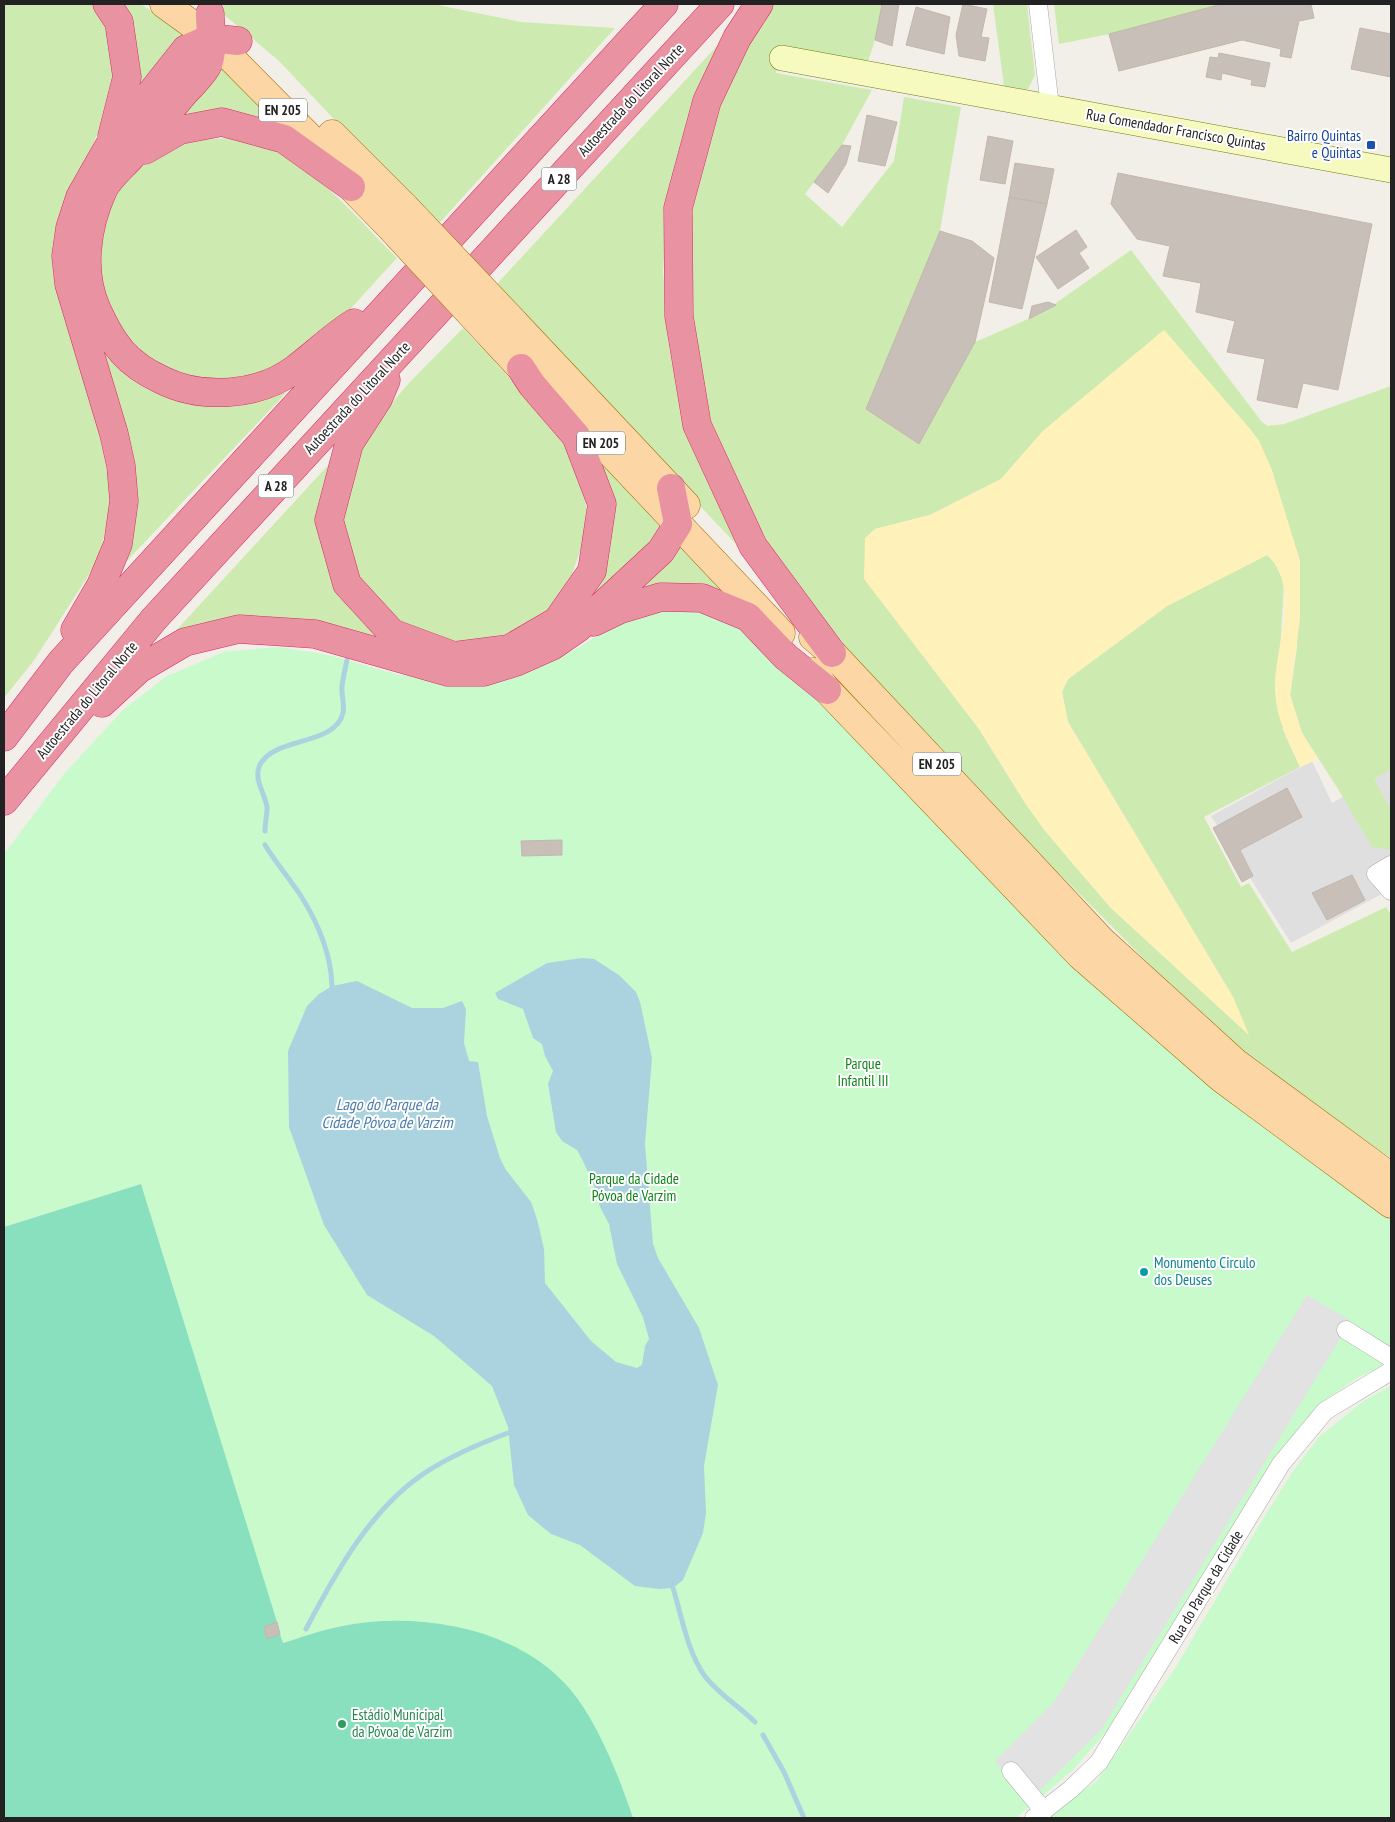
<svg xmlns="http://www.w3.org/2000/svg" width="1395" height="1822" font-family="'PT Sans Narrow',sans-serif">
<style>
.residential{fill:#e0dfdf}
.grass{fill:#cdebb0}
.sand{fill:#fff1ba}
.park{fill:#c8facc}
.pitch{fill:#88e0be}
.parking{fill:#e2e2e2}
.water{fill:#aad3df}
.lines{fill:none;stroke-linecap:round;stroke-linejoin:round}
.stream{stroke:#aad3df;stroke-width:5}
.building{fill:#c7bfb8;stroke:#c4b6ab}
.street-casing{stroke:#a9a9a9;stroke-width:19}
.secondary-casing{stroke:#707d05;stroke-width:26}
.primary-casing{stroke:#a06b00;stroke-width:29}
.highway-casing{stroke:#dc2a67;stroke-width:29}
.street{stroke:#fff;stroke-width:18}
.secondary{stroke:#f7fabf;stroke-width:25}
.primary{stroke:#fcd6a4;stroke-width:28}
.highway{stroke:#e892a2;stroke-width:28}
.primary-bridge-casing{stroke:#a06b00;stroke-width:29;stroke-linecap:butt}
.primary-bridge{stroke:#fcd6a4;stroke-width:28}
.transit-dot{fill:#1a4fb4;stroke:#fff;stroke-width:2}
.culture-dot{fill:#0f9aa8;stroke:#fff;stroke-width:2}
.leisure-dot{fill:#2e9e5b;stroke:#fff;stroke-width:2}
.labels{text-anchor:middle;stroke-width:4;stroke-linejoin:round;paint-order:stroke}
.shield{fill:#fff;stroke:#646464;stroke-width:1}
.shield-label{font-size:14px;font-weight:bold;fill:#222}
.street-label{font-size:15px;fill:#222;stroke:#fff}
.transit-label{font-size:15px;fill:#164399;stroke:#fff;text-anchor:end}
.park-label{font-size:15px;fill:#0c8416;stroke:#fff}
.culture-label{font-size:15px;fill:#0d838f;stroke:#fff;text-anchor:start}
.leisure-label{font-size:15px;fill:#27864d;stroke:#fff;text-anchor:start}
.water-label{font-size:16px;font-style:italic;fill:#4a7aab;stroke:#fff}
</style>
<rect width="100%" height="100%" fill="#f2efe9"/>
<path class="residential" d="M1312,761L1332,803L1391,769V889L1291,943L1211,816Z"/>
<path class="grass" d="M4,4H93L101,15L108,35L113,73L98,132L81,174L95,410L113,503L97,562L35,659L4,698Z
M117,4H141L186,35L136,95Z
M211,4H433L521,22L615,28L436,227L278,60Z
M771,4H882L875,40L868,61L778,46L776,73L872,90L842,145L805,194L842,227L894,161L904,97L961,107L940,231L866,409L918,444L975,342L1042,313L1131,250L1262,422L1268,426L1284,424L1391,386V770L1374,779L1391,810V850L1372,847L1338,789L1302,733L1290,695L1297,648L1300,561L1259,441L1164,330L1043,431L1001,479L930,515L875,529L865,563L864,578L979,729L1027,806L1067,857L1111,908L1248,1034L1233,997L1068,722L1062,692L1068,679L1167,606L1267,555L1274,561L1284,583L1280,652L1283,730L1300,767L1204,817L1241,887L1249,883L1292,952L1386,907L1391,915V1158L1352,1132L1268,1071L1202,1017L978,792L842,644L767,549L703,412L691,351L685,235L706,129L746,39Z
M993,4H1027L1035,75L1028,89L1017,90L1004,86Z
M1054,4H1222L1109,34L1059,44Z
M728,34L670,197L663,271L669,347L681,407L711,489L749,558L494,287Z
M193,56H199V61L192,72C176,92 159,111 143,130C123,154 101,174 88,203C52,286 105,385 193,402C225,409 256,401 287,392L125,563L121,560C138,504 129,459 113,404C107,386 103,368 96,350C85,321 71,288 73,255C77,209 98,173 125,136C144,111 169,75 193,56Z
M219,61L285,128C247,108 215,118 175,125Z
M209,139C219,139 230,137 240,139C299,145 356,218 397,258C368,288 318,351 281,367C113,440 25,211 176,146C186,142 199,141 209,139Z
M463,328L531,401L555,431L574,460L585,496L588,528L569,583L546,613L514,633L489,642L462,644L395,621L360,585L342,530L343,496L349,467L378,419L409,383Z
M602,460L663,525C658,558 627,575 603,595C537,652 491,687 400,653C367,642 333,626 298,623C271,621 243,619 216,626C202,629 186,638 173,639L171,636L331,462C316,506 316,551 340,593C393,684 525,685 587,602C616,563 612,508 598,464Z
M679,543L727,595L630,591Z"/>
<path class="sand" d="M1164,330L1251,430L1259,441L1272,470L1300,561V618L1290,695L1302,733L1318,759L1300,767C1289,743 1276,718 1275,691C1273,650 1303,587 1267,555L1167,606L1068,679L1062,692L1068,722L1233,997L1249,1035L1111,908L1045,831L1027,806L979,729L864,579L865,538L875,529L930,515L1001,479L1043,431Z"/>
<path class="park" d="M653,609L702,610L743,623L1096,987L1290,1147L1391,1211V1363L1359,1377L1327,1399L1299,1427L1251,1496L1106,1732L1073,1770L1016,1818H633L623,1789L587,1714L569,1688L545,1667L454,1626L427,1623L368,1622L340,1626L283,1643L141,1184L4,1227V854L64,774L123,710L167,676L224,652L278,647L329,655L396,674L468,684L524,672L574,650L617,624Z
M1391,1386V1818H1047L1061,1805L1097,1781L1176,1667L1258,1527L1291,1474L1319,1437L1365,1400Z"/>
<path class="pitch" d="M141,1184L277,1622L264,1627L267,1638L280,1634L283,1643C302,1637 322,1630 342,1626C418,1611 517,1627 570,1689C598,1723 619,1776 633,1818H4V1227Z"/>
<path class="parking" d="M1307,1295L1351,1321L1101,1730L1029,1801L995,1761L1055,1701Z"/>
<path class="water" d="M582,958L594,959L619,975L636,992L640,1002L652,1058L645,1144L653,1244L658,1258L699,1328L718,1385L704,1466L706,1513L703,1533L683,1580L673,1588L659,1589L635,1586L580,1545L551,1534L528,1515L514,1485L508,1427L492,1386L434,1336L367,1295L324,1225L289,1127L288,1051L307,1006L319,994L332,986L357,981L412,1008H443L462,1001L466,1009L464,1043L469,1061L478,1062L487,1116L500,1158L506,1170L531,1202L537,1219L544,1249L545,1283L591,1341L616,1362L637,1368L642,1365L645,1346L649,1339L643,1317L617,1264L609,1224L600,1207L595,1188L583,1161L577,1150L562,1141L556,1132L548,1084L553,1071L545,1056L542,1044L533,1038L523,1009L498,999L495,993L547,963Z"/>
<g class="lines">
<path class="stream" d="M265,831C265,823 267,815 267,808C266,795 254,781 259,767C271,736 335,747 343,713C345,705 341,695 342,686C343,678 345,669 347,660
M265,845C276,863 290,879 301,896C318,923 331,955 332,986
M673,1588C682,1617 687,1650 704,1675C718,1694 739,1706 755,1722
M306,1629C336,1572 371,1508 426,1472C451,1456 481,1443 508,1433
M763,1735L784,1772L804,1818"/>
</g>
<path class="building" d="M882,4H899L892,46L875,40Z
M963,4L987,9L981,37L989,38L985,61L959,56L956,35Z
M1222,4H1311L1314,18L1299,21L1291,58L1280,56L1281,49L1242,40L1119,71L1109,34Z
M916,7L950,17L944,54L906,45Z
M1360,28L1391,34V77L1351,69Z
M1219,53L1270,63L1265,87L1251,85L1252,80L1222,73L1221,80L1206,77L1210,57L1218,58Z
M867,115L897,122L885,166L858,161Z
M988,136L1013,141L1005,184L980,180Z
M842,145L851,146L846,164L828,193L814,182Z
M1015,163L1054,169L1047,204L1009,197Z
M1118,173L1372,224L1338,390L1303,383L1297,408L1257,400L1265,359L1227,352L1235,321L1196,312L1201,283L1163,276L1170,246L1137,239L1111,204Z
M1009,197L1047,204L1022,309L989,302Z
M1076,230L1087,247L1079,253L1089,268L1058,289L1036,257Z
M940,231L972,241L994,258L975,342L919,444L866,409Z
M1048,302L1056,305L1029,319L1032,306Z
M1287,788L1302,817L1240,850L1253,876L1242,882L1213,828Z
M562,840V855L522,856L521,841Z
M1352,875L1365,900L1327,920L1312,893Z
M277,1622L280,1634L267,1639L264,1627Z"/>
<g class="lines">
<g class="street-casing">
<path id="street" d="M1038,4L1050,107
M1391,865L1376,874L1391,891
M1346,1330L1391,1358
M1011,1771L1044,1811
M1034,1818L1071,1789L1099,1762L1281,1464L1325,1411L1391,1371"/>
</g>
<g class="secondary-casing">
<path id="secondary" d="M782,58L1391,170"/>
</g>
<g class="primary-casing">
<path id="primary" d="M164,4L211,38L341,169L351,187L390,227
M332,134L405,207
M512,320L686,505
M492,337L521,368L538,376L781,633
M813,637L832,653L1101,940L1236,1063L1391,1177
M813,672L827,690L1081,956L1221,1078L1391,1204"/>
</g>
<g class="highway-casing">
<path id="highway" d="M107,4L119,22L127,77L112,136
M759,4L737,38L707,101L678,208L679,316L697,425L753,546L832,653
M210,14C210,27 214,55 207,66C201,77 188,88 180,98C163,118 147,138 130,158C121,168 108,179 103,190C86,228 80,272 97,310C113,345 127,364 162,380C202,400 259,396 295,369C315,354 333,336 354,323
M145,150L180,130L222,122L284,139L351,187
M386,380L378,399L349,444L329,520L347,584L392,633L454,656L509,649L557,621L592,571L602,504L576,436L532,385L521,368
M594,622L621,609L661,597L702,598L748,617L786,657L827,690
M75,630L101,585L118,544L124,501L121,466L114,434L69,284L66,256L70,228L80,197L109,146L186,49L211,38L238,41
M102,703L139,669L185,642L239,629L315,634L448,672H484L516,662L552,646L578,628L661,551L678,524L671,488
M4,737L61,662L664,4
M4,801L154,619L720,4"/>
</g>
<use href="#street" class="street"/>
<use href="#secondary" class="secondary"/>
<use href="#primary" class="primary"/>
<use href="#highway" class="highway"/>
<g class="primary-bridge-casing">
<path id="primary-bridge" d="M405,207L512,320
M390,227L492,337"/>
</g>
<use href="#primary-bridge" class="primary-bridge"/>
</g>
<rect class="transit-dot" x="1366" y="140" width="10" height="10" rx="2.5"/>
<circle class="culture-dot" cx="1144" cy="1272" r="5"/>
<circle class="leisure-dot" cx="342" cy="1724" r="5"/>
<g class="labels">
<g class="shield">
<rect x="259" y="98.5" width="48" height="23" rx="4"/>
<rect x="541.5" y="167.5" width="35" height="23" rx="4"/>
<rect x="577" y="431.5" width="48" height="23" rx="4"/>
<rect x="258.5" y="474.5" width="35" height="23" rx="4"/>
<rect x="913" y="752.5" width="48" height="23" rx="4"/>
</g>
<g class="shield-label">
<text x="283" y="115">EN 205</text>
<text x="559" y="184">A 28</text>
<text x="601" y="448">EN 205</text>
<text x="276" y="491">A 28</text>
<text x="937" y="769">EN 205</text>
</g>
<g class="street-label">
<text transform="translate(631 100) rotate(-47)" y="5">Autoestrada do Litoral Norte</text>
<text transform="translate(1176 130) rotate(10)" y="5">Rua Comendador Francisco Quintas</text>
<text transform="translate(357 398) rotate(-47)" y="5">Autoestrada do Litoral Norte</text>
<text transform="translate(87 700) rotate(-50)" y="5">Autoestrada do Litoral Norte</text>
<text transform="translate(1206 1587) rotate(-59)" y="5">Rua do Parque da Cidade</text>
</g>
<g class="transit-label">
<text x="1361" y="141">Bairro Quintas<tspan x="1361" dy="17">e Quintas</tspan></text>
</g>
<g class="park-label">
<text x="863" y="1069">Parque<tspan x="863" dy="17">Infantil III</tspan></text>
<text x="634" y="1184">Parque da Cidade<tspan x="634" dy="17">Póvoa de Varzim</tspan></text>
</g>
<g class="culture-label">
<text x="1154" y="1268">Monumento Circulo<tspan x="1154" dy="17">dos Deuses</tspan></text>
</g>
<g class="leisure-label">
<text x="352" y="1720">Estádio Municipal<tspan x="352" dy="17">da Póvoa de Varzim</tspan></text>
</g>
<g class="water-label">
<text x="387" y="1110">Lago do Parque da<tspan x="387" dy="18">Cidade Póvoa de Varzim</tspan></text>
</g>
</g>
<rect width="1395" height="1822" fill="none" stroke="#222222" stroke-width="10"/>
</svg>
